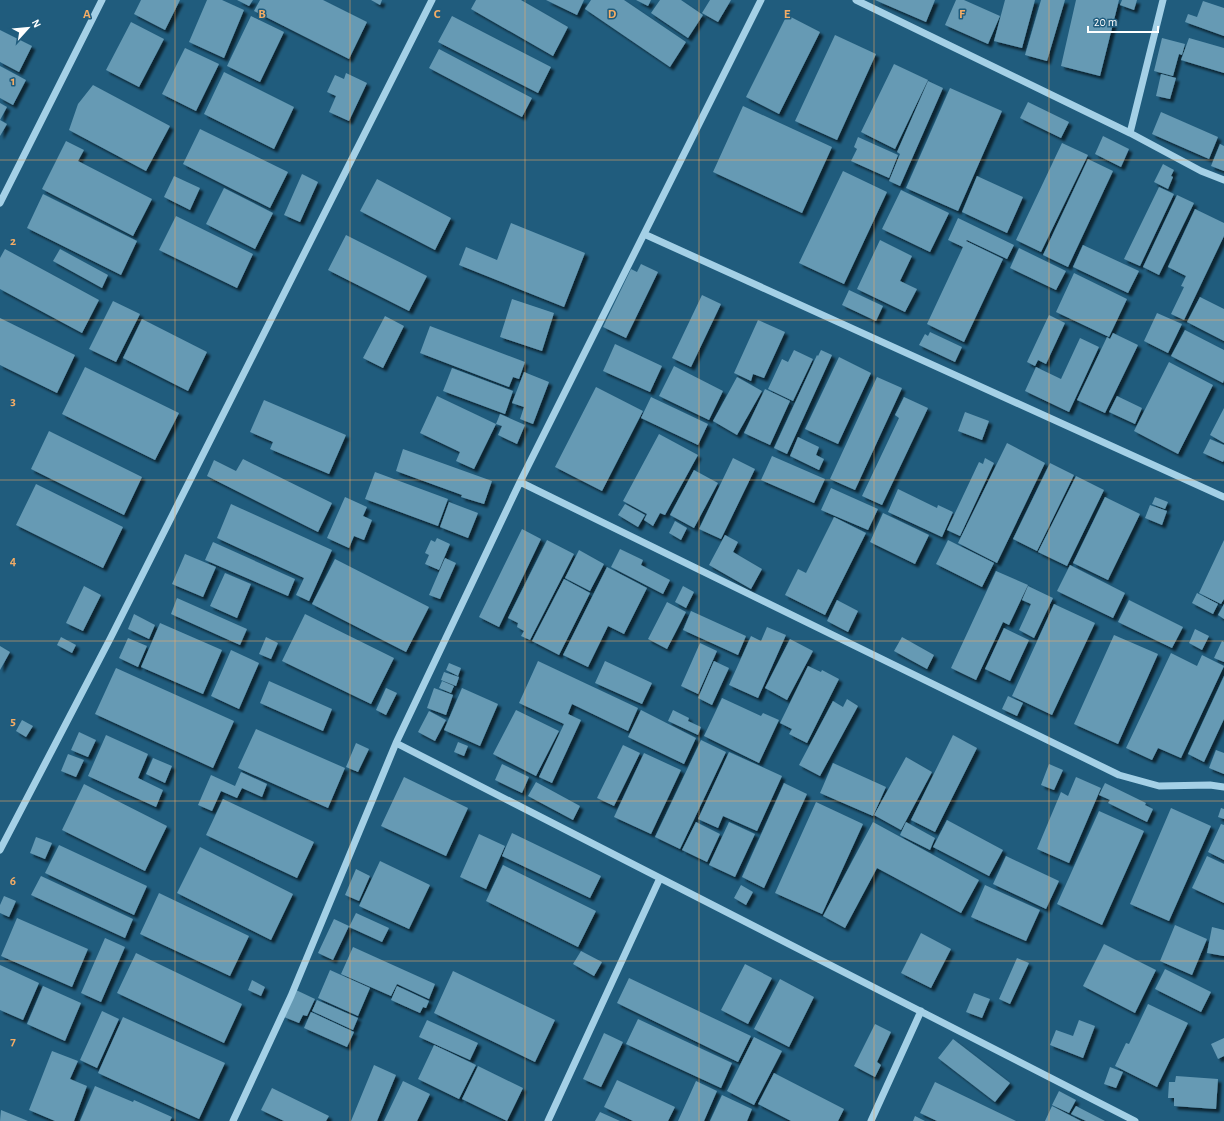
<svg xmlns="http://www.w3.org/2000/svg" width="1224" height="1121" font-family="'Alegreya Sans',sans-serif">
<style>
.building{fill:#669ab4;filter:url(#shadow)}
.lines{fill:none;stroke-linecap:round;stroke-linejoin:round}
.minor{stroke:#a4d0e6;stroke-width:7}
.grid{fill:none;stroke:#f3ac65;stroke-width:1;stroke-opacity:0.55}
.grid-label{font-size:13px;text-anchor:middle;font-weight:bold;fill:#f3ac65;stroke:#205c7d;stroke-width:3;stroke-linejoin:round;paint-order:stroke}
</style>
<defs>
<filter id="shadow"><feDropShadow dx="3.5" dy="3.5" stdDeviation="1" flood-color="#0009"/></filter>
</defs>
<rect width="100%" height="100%" fill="#205c7d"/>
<path class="building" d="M141,0H180L165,30L134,14Z
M207,0H222L244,10L224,58L189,42Z
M237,0H253L249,6Z
M260,0H323L367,22L349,59L254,11Z
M371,0H382L380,5Z
M476,0H521L568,27L553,56L471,9Z
M546,0H584L577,15Z
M591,0H624L686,42L670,67L585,9Z
M636,0H651L648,6Z
M660,0H681L703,15L688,38L651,13Z
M710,0H731L718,22L702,13Z
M875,0H935L926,22Z
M956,0H964L1000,16L988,44L945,25Z
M1005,0H1035L1022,48L994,41Z
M1041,0H1065L1047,61L1025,55Z
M1076,0H1119L1100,76L1061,66Z
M1122,0H1137L1134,10L1120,5Z
M1203,1L1224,8V36L1185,22L1188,14L1197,17Z
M787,15L820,32L779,114L746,97Z
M251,16L284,32L260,82L227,66Z
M452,16L551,67L538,93L438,42Z
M131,22L164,39L139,87L106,70Z
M0,30L32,46L19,72L0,62Z
M835,35L876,54L837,140L795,121Z
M1162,38L1185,44L1182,55L1179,54L1173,76L1154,71Z
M1189,38L1224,48V73L1181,60Z
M185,48L219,64L196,111L162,94Z
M439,49L532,98L522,117L429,68Z
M894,64L928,80L895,149L861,132Z
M0,66L26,80L13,105L0,98Z
M224,72L294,107L274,149L204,114Z
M346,73L367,83L349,121L329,112L336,96L327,92L335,75L344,79Z
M1161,74L1176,78L1170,99L1156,96Z
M928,81L943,88L900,186L889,181L900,154L897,152Z
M93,85L170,126L146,171L69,130L78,104Z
M950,88L1002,111L958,211L906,188Z
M1028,102L1069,122L1061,138L1020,118Z
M0,103L7,107L0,120L7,124L0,136Z
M743,106L832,147L802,213L713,172Z
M1161,112L1218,137L1209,159L1152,134Z
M200,129L288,172L270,208L183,164Z
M1103,136L1129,149L1121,167L1095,154Z
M858,137L898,155L889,178L851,161L857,149L854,147Z
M66,141L84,150L78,161L152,199L133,236L42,189Z
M1062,143L1088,155L1041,252L1016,240Z
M1220,144L1224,146V171L1211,166Z
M1088,159L1113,171L1068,267L1043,255Z
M1163,164L1174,170L1171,176L1173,177L1168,189L1154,182Z
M843,171L887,192L844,284L799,263Z
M302,174L318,182L300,222L284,215Z
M174,176L200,188L190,210L164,197Z
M977,176L1023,197L1007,233L962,212Z
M377,179L451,218L435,250L360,211Z
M1159,187L1174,194L1140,266L1124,259Z
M224,188L273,213L255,249L206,224Z
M901,190L949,213L930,252L882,229Z
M43,194L137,241L121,275L27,228Z
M1177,195L1194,203L1159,275L1143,267Z
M1195,209L1224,223V236L1184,320L1171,314L1184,287L1181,286L1186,276L1168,267Z
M176,216L253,254L237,288L159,250Z
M958,218L1014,245L1007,259L967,240L966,241L1003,259L964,342L927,324L963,247L948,240Z
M511,223L585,253L564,307L459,265L466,247L497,260Z
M346,235L427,276L409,311L328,270Z
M880,240L912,256L900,281L917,289L905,312L857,289Z
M1083,245L1139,271L1128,293L1073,267Z
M1019,248L1066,271L1056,290L1010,268Z
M5,249L99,300L82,333L0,289V258Z
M60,249L108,275L102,288L53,261Z
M641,264L658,272L626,338L603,327L631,269L637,272Z
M1074,273L1127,299L1109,337L1056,312Z
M849,290L883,306L876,321L842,305Z
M702,295L721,304L691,367L672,358Z
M1200,297L1224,309V341L1187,322Z
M512,299L554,313L542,351L500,337Z
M113,301L140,314L116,362L89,349Z
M1157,313L1182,324L1168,353L1144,341Z
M1049,315L1065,323L1046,364L1038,360L1035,366L1027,362Z
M385,316L404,326L383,368L363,358Z
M0,318L75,355L57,393L0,365Z
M142,319L207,352L188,391L123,358Z
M758,320L785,332L764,378L753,374L751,381L734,373Z
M430,326L525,362L519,379L513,377L509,387L420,353Z
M1185,330L1224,350V380L1223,383L1171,356Z
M930,332L962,347L955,362L919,345L925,334L928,336Z
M1113,333L1138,345L1105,413L1077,400L1107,337L1110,339Z
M1080,338L1099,347L1069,412L1025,391L1036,367L1061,379Z
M615,344L662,366L650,392L603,371Z
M794,350L813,359L793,401L768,389L782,359L788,362Z
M821,350L832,355L787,454L774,448L817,355L818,356Z
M839,357L871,373L838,444L805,429Z
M1169,362L1213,385L1178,454L1134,431Z
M674,366L723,391L709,420L659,396Z
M85,367L179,413L155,460L62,414Z
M452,368L513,391L505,414L443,391Z
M524,372L549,382L533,424L520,419L524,407L512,403Z
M737,377L762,391L737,435L713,421Z
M877,377L902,388L855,490L830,479Z
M596,387L643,411L602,491L555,467Z
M765,389L790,401L770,445L744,433Z
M437,396L496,424L474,469L456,461L460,452L420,433Z
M1117,396L1142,408L1135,424L1109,412Z
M651,397L708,424L698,445L641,418Z
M904,397L928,408L882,505L862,496L899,418L895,415Z
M264,400L346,435L329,474L270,449L273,442L250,432Z
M1224,408V443L1210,435Z
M965,412L989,421L982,440L958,431Z
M500,414L525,425L517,444L498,435L502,426L496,424Z
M49,431L142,477L124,515L31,469Z
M659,434L698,455L665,515L660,513L653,526L644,520L647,514L623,501Z
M798,437L819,447L816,455L824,459L819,470L790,456Z
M1210,439L1224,445V460L1223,462L1203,453Z
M1007,443L1045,463L997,563L958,543Z
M403,449L492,481L484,504L461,497L462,495L396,471Z
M772,456L825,479L814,503L761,480Z
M733,458L755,469L721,539L699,529Z
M985,458L994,463L960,536L947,530L979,462L983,464Z
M243,459L332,503L318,532L207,476L214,460L236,471Z
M1050,463L1074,475L1037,551L1013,539Z
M694,470L718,483L694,528L670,515Z
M375,472L448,499L438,526L365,499Z
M1076,476L1104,490L1067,566L1038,552Z
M36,484L123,527L103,568L16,525Z
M831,488L878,509L868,530L821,510Z
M898,489L937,508L938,505L953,512L942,537L888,512Z
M345,497L367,507L363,516L372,520L364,540L354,536L349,548L327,538Z
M1105,497L1140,514L1108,580L1073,563Z
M1155,497L1168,502L1165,509L1152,504Z
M449,502L478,513L468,538L440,527Z
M231,504L332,550L309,601L296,595L304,578L217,538Z
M625,504L645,515L638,527L618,515Z
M1150,505L1167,511L1162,525L1145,518Z
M883,513L929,535L915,564L870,542Z
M834,517L866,533L825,615L785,595L798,569L806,573Z
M675,521L687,528L681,540L669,533Z
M522,529L541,539L499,627L479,617Z
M725,535L738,542L733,552L762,569L751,589L709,565Z
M437,538L450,544L439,570L425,564L429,555L425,553L431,540L435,542Z
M547,540L574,554L530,640L521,636L524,631L517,627L518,623L508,618Z
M948,540L994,563L982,587L936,564Z
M1224,540V599L1221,604L1199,593Z
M213,542L295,579L288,596L205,560Z
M620,549L643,560L641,565L670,580L663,594L611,567Z
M579,550L604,564L590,591L565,578Z
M185,554L216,567L203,597L172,584Z
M445,558L456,563L440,599L429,595Z
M335,559L429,607L406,652L312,604Z
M1070,565L1125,593L1113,618L1057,591Z
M607,567L647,588L624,634L608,626L588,667L563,655Z
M996,571L1028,585L1009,625L1003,622L976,680L951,668Z
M225,573L251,584L237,618L210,606Z
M564,579L590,593L559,655L532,641Z
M84,586L101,595L83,631L66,623Z
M683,586L694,592L686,608L675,602Z
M1028,586L1053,598L1034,638L1019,630L1031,604L1022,600Z
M1197,593L1218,604L1213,614L1192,603Z
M177,598L247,629L240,645L171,614Z
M837,600L858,611L848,632L827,621Z
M1129,600L1183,627L1172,648L1118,622Z
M667,602L686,612L667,649L648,639Z
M1054,604L1095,623L1052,715L1012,696Z
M1224,604V619L1218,615Z
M691,611L746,636L738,655L683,630Z
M134,614L155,625L149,639L128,629Z
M305,614L394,658L371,704L282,661Z
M160,623L222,650L203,694L141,667Z
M767,627L786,635L758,698L729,685L751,636L761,641Z
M1004,628L1029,640L1010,681L985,669Z
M1195,629L1209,636L1202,650L1189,643Z
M1114,635L1158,654L1118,744L1074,724Z
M61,637L76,645L72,653L57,645Z
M266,637L278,643L271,659L259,654Z
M902,637L934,655L927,669L894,651Z
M128,638L147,646L138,667L119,658Z
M790,639L813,651L787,700L765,688Z
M1222,641L1224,642V662L1214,658Z
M700,643L717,651L698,694L681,686Z
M0,646L10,652L0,670Z
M231,650L259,663L239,709L211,696Z
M1171,653L1197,666L1202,655L1224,666L1181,758L1158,748L1152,760L1126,748Z
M538,661L638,708L628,731L572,704L568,714L581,720L552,783L539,777L564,724L519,703Z
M605,661L652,683L642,704L595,683Z
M714,661L729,668L712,705L698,698Z
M449,663L461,668L458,676L446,670Z
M808,666L821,672L822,670L839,679L807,743L789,734L792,729L780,723Z
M116,668L234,721L213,768L95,714Z
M444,672L459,677L456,686L441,680Z
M1224,676V719L1204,762L1188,754Z
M269,681L332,709L323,731L260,703Z
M442,681L454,686L451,693L439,688Z
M386,688L397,693L386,715L376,710Z
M434,688L453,695L446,715L427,708Z
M462,688L498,704L480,746L444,730Z
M1008,696L1023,703L1017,716L1002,709Z
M722,698L761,716L763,713L779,720L759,763L704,736Z
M847,699L858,706L820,776L799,765L833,701L843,707Z
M516,710L559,731L536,776L493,754Z
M641,710L696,738L684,764L628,737Z
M673,710L689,718L688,721L701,727L698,735L668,721Z
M429,711L446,720L435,741L418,732Z
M22,720L33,726L26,737L16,731Z
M256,729L345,768L328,808L238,768Z
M79,732L96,740L88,757L71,750Z
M106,735L148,754L138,778L163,790L156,807L88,776Z
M953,735L977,748L935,832L911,820Z
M701,740L726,752L680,849L655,837Z
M458,742L468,746L464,756L454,752Z
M356,743L369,749L358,772L346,767Z
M623,745L640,753L614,806L597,798Z
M1216,750L1224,753V774L1209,768Z
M729,752L782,776L757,831L723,816L718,828L698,819Z
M644,753L681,770L651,834L614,817Z
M68,754L84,760L76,777L61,771Z
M906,757L932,772L901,830L874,815Z
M153,758L172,766L165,783L146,774Z
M833,763L886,787L873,816L820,793Z
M502,764L529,777L522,793L495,780Z
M1049,764L1063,770L1054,790L1041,785Z
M241,772L267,784L262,797L242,788L237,798L221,791L212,811L198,805L211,775L235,786Z
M404,777L468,808L446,856L381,826Z
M1076,777L1101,788L1069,863L1037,849L1061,792L1068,796Z
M536,782L580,806L573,820L528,796Z
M784,783L807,794L764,888L742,877Z
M1105,783L1146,803L1145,805L1153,809L1147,822L1108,803L1110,800L1099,795Z
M84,784L167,826L145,871L62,830Z
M223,799L314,842L297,878L206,835Z
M816,802L863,824L822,914L775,893Z
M1171,808L1211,826L1169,921L1130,904Z
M1221,808L1224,809V819L1218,817Z
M1099,811L1144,831L1102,925L1057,904Z
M947,820L1003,850L989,876L933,847Z
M696,822L720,834L707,862L682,850Z
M729,822L755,834L735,877L709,865Z
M873,822L979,880L961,913L877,868L845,928L823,916Z
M906,822L935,838L930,850L900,835Z
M1221,824L1224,825V860L1208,852Z
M512,833L601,876L590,898L502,856Z
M479,834L505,846L486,889L460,877Z
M36,837L52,843L45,859L30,853Z
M59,845L147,886L134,915L45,873Z
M200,847L293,894L271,940L177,893Z
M1006,856L1059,881L1046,909L993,884Z
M1207,856L1224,864V903L1192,888Z
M380,861L430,885L409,929L359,906Z
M503,865L596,911L578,947L486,901Z
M356,869L370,876L359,901L345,895Z
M41,876L133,919L125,938L31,895Z
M741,885L753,892L746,905L734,898Z
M985,885L1040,910L1026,941L971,917Z
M159,893L249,936L230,976L140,934Z
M4,896L16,901L9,917L0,913V905Z
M356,913L389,928L382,942L349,927Z
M17,918L88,949L72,987L1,956Z
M334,919L349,926L333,960L318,953Z
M1175,925L1207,939L1192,975L1160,961Z
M1212,927L1224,930V956L1207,953Z
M921,933L951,949L931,988L901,973Z
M105,938L125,947L101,1002L81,993Z
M1104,944L1156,970L1135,1013L1083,986Z
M353,947L435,984L429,999L397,984L391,996L341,974Z
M581,951L602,962L594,976L573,964Z
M136,953L242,1004L224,1043L117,993Z
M1017,958L1029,963L1010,1004L999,999Z
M745,964L772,978L748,1024L721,1010Z
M0,965L39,983L23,1020L0,1010Z
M1165,969L1211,992L1201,1012L1155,989Z
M330,970L370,988L358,1016L318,998Z
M453,971L555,1020L535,1062L434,1013Z
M629,978L751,1036L738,1062L617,1003Z
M780,979L814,997L789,1047L754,1029Z
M252,980L265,987L261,996L248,990Z
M43,986L81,1003L65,1041L27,1024Z
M397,986L429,1001L426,1008L423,1007L420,1013L391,1000Z
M296,990L315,999L307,1016L303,1015L299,1023L284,1017Z
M974,993L990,999L982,1018L966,1012Z
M317,1000L358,1018L353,1030L312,1011Z
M1148,1004L1188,1023L1157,1087L1115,1066L1126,1043L1129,1044Z
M102,1011L119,1019L97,1068L80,1060Z
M311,1012L354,1032L347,1047L304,1028Z
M123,1017L225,1063L199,1119L98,1073Z
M638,1019L732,1063L721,1088L626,1044Z
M427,1020L478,1043L470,1060L419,1037Z
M1079,1020L1095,1026L1083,1058L1050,1045L1056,1030L1073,1036Z
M875,1024L891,1032L877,1062L881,1065L875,1077L854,1066Z
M604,1033L623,1042L601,1087L583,1079Z
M754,1037L782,1051L754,1105L727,1091Z
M1224,1038V1056L1218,1059L1211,1044Z
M953,1039L1010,1083L995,1102L938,1058Z
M434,1045L476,1065L459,1099L418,1079Z
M52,1051L78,1061L70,1079L87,1086L74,1121H55L29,1110Z
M374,1065L396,1075L377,1121H351Z
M478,1066L523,1088L507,1121L462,1099Z
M1110,1067L1123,1072L1116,1088L1104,1084Z
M774,1073L844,1109L838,1121H791L758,1104Z
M1176,1076L1218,1079L1216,1109L1174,1106V1098H1168L1169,1082H1175Z
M617,1080L675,1107L668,1121H633L604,1107Z
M403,1081L430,1094L417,1121H384Z
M696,1081L717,1091L704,1121H678Z
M935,1082L1016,1121H937L920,1113Z
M95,1086L133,1102L134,1100L172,1117L170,1121H80Z
M272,1088L329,1116L326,1121H284L261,1110Z
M1059,1091L1076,1100L1069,1113L1052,1105Z
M722,1095L752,1109L747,1121H710Z
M1052,1106L1081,1121H1045Z
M1076,1106L1105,1121H1086L1071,1114Z
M1,1110L28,1121H0Z
M600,1112L620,1121H595Z
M915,1116L925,1121H913Z"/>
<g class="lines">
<path class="minor" d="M856,0L1130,133L1201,171L1224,180
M1130,133L1163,0
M0,203L102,0
M644,234L1224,497
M520,482L1119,775L1159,786L1210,785L1224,787
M396,743L1135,1121
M0,850L110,639L432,0
M233,1121L291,996L396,743L520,482L761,0
M548,1121L660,878
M871,1121L921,1011"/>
</g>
<path class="grid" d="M175,0V1121M350,0V1121M525,0V1121M699,0V1121M874,0V1121M1049,0V1121M0,160H1224M0,320H1224M0,480H1224M0,641H1224M0,801H1224M0,961H1224"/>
<g class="grid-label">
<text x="87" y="18">A</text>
<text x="262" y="18">B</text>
<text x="437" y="18">C</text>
<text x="612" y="18">D</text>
<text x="787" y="18">E</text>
<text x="962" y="18">F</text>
<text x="13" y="85">1</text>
<text x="13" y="245">2</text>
<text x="13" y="405">3</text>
<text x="13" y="565">4</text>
<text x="13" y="725">5</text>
<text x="13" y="885">6</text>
<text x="13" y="1045">7</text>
</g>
<g transform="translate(28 28) rotate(63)" stroke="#205c7d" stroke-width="3" paint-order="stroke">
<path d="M0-3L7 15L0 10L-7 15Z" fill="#ffffff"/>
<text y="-6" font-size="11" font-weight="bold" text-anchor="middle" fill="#ffffff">N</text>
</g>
<path d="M1088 26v6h70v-6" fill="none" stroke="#ffffff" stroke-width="2"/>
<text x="1094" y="26" font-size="12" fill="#ffffff" stroke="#205c7d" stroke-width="3" paint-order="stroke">20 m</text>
</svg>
